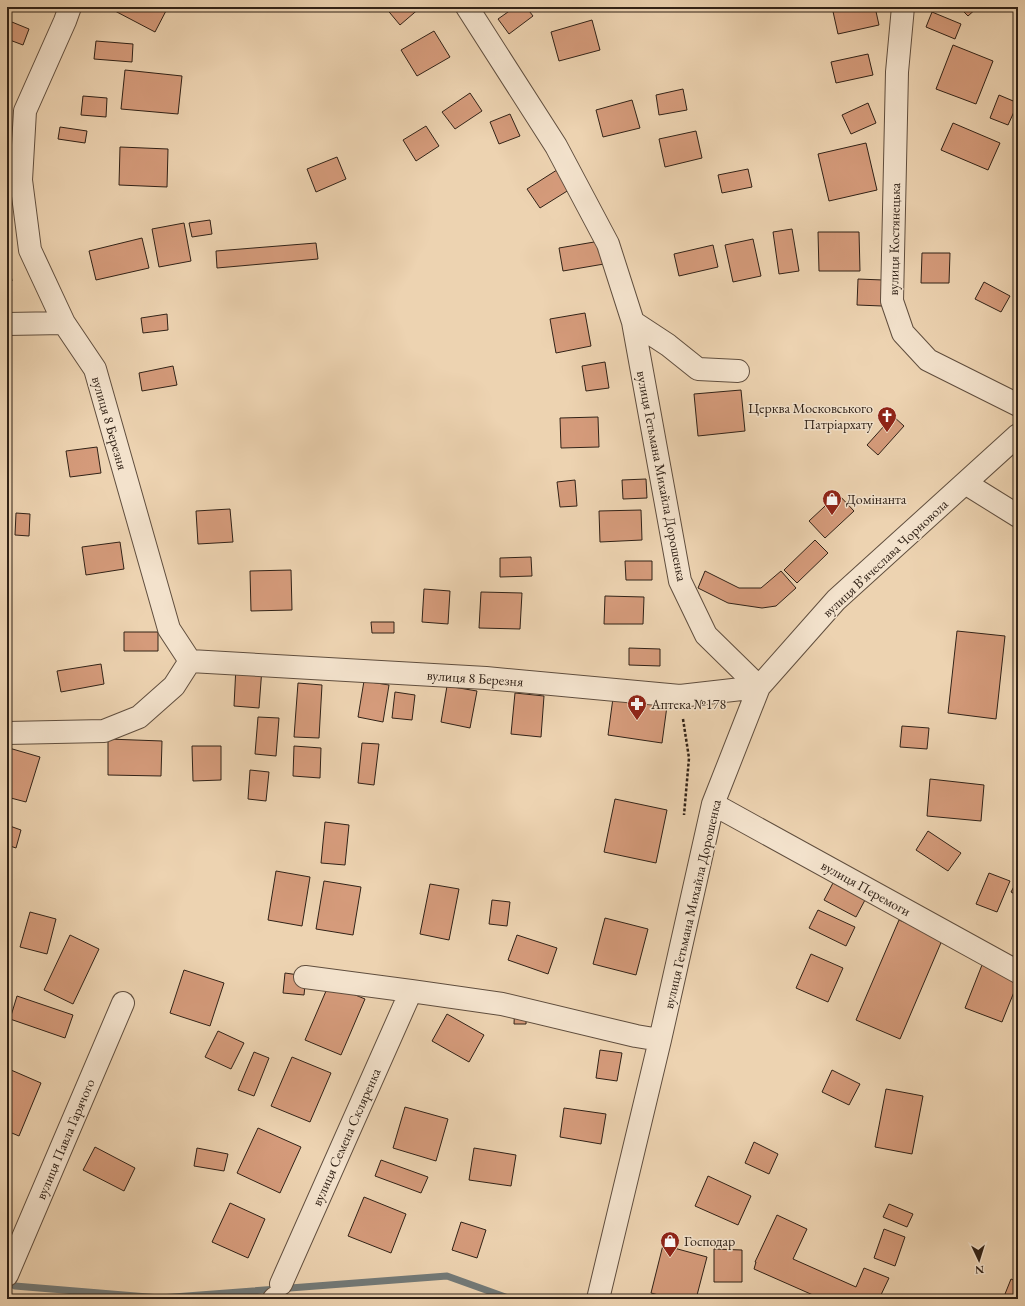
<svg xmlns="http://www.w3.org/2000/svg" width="1025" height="1306" font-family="'EB Garamond',serif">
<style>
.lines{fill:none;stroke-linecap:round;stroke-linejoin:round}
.stream{stroke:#737a78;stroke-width:7}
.building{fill:#d59b7b;stroke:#312217}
.minor-casing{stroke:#604e3e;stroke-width:24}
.path{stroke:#312217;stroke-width:2.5;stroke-dasharray:3 2;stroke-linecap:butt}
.minor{stroke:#f3e2cc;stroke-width:22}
.labels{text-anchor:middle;stroke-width:3;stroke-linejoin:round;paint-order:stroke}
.street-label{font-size:14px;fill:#312217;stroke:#f3e2cc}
.poi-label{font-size:14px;fill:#312217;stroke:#f3e2cc;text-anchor:start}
</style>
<rect width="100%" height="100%" fill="#edd3b1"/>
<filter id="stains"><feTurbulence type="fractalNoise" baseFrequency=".005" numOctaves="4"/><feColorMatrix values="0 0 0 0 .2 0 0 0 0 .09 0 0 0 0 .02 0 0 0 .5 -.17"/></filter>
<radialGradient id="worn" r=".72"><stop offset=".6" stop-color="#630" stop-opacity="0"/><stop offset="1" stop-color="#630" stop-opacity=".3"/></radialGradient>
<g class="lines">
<path class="stream" d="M15,1286L160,1298L447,1276L511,1299"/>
</g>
<path class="building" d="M117,7H168L155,32L115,11Z
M385,7H421L400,25Z
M515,7H526L533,16L509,34L498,19Z
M832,7H875L879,25L838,34Z
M959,7H978L968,16Z
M932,12L961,24L955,39L926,27Z
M7,20L29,29L23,45L7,39Z
M592,20L600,50L559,61L551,32Z
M434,31L450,57L417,76L401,50Z
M96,41L133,44L132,62L94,59Z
M953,45L993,61L976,104L936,89Z
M868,54L873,75L836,83L831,62Z
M125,70L182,76L178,114L121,109Z
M683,89L687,110L659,115L656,95Z
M470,93L482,111L455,129L442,112Z
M999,95L1018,103L1008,125L990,118Z
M83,96L107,98L106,117L81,115Z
M632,100L640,128L603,137L596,110Z
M868,103L876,123L851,134L842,115Z
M510,114L520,136L499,144L490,122Z
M953,123L1000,143L988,170L941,150Z
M426,126L439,146L416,161L403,140Z
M60,127L87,131L85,143L58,139Z
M696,131L702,158L665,167L659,139Z
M866,143L877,190L829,201L818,154Z
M120,147L168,149L167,187L119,185Z
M337,157L346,179L316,192L307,169Z
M560,168L572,188L540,208L527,189Z
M748,169L752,187L722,193L718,175Z
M210,220L212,234L192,237L189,223Z
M184,223L191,261L159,267L152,229Z
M792,229L799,271L779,274L773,232Z
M818,232H859L860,271H819Z
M142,238L149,268L96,280L89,251Z
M753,239L761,276L733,282L725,245Z
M600,241L604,264L563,271L559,248Z
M316,243L318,259L217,268L216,251Z
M713,245L718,267L679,276L674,254Z
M7,252L12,281L7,282Z
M922,253H950L949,283H921Z
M858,279L883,280L882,306L857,305Z
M984,282L1010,296L1001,312L975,299Z
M585,313L591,346L556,353L550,319Z
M167,314L168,330L143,333L141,318Z
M605,362L609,388L586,391L582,366Z
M173,366L177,385L142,391L139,373Z
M741,390L745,431L698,436L694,394Z
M893,416L904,426L878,455L867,445Z
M598,417L599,447L561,448L560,418Z
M97,447L101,473L70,477L66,451Z
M646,479L647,498L623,499L622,480Z
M575,480L577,506L560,507L557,482Z
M838,494L854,511L825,538L809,521Z
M230,509L233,542L198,544L196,511Z
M641,510L642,540L600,542L599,511Z
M16,513L30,514L29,536L15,535Z
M815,540L828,553L797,583L784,570Z
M120,542L124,569L86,575L82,547Z
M531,557L532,576L500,577V558Z
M625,561H652V580H626Z
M291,570L292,610L251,611L250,571Z
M705,571L739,588H761L781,571L796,588L776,606L762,608L728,603L698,588Z
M424,589L450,591L448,624L422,622Z
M481,592L522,593L520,629L479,628Z
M605,596L644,597L643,624H604Z
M371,622H394V633H372Z
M957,631L1005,636L996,719L948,713Z
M124,632H158V651H124Z
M629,648L660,649V666L629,665Z
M101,664L104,684L61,692L57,671Z
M236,666L262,668L259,708L234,706Z
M364,681L389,685L383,722L358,717Z
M298,683L322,685L319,738L294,737Z
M447,686L477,691L470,728L441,722Z
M395,692L415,695L412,720L392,718Z
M515,693L544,696L541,737L511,734Z
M613,698L667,706L662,743L608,735Z
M258,717L279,718L276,756L255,754Z
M902,726L929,728L927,749L900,747Z
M108,739L162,741L161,776L108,775Z
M362,743L379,744L374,785L358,783Z
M192,746H221V780L193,781Z
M294,746L321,748L320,778L293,776Z
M9,748L40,757L26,802L7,797V754Z
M250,770L269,772L266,801L248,799Z
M930,779L984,785L981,821L927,816Z
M615,799L667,810L656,863L604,852Z
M325,822L349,825L345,865L321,863Z
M7,825L21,830L16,848L7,845Z
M928,831L961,853L948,871L916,850Z
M276,871L310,877L302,926L268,920Z
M989,873L1010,881L997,912L976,904Z
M1018,879V896L1011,892Z
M324,881L361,887L353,935L316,929Z
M833,883L865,900L856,917L824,900Z
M430,884L459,889L449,940L420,934Z
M492,900L510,902L507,926L489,924Z
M818,910L855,927L846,946L809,928Z
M30,912L56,919L47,954L20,947Z
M605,918L648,929L636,975L593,964Z
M899,920L943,938L900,1039L856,1020Z
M70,935L99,949L73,1004L44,990Z
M517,935L557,948L548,974L508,960Z
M811,954L843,968L828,1002L796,988Z
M982,965L1018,979V982L1002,1022L965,1008Z
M184,970L224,983L210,1026L170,1013Z
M285,973L306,976L304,995L283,993Z
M329,984L365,999L341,1055L305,1040Z
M17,996L73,1015L65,1038L10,1019Z
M515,1002H527L526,1024H514Z
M447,1014L484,1035L469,1062L432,1041Z
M218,1031L244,1043L231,1069L205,1057Z
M600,1050L622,1053L617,1081L596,1078Z
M254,1052L269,1058L254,1096L238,1090Z
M292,1057L331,1073L310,1122L271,1106Z
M11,1070L41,1083L19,1136L7,1131V1080Z
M832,1070L860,1084L849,1105L822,1092Z
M886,1089L923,1096L912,1154L875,1147Z
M405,1107L448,1119L436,1161L393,1148Z
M564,1108L606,1114L601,1144L560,1137Z
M258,1128L301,1147L280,1193L237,1173Z
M754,1142L778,1154L769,1174L745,1163Z
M95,1147L135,1168L124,1191L83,1170Z
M197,1148L228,1154L224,1171L194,1166Z
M474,1148L516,1155L511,1186L469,1180Z
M381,1160L428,1177L421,1193L375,1176Z
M708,1176L751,1196L738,1225L695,1206Z
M364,1197L406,1214L391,1253L348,1236Z
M230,1203L265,1219L248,1258L212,1242Z
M889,1204L913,1214L907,1227L883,1217Z
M777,1215L807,1229L793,1259L856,1287L864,1268L889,1278L879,1299H822L754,1269L756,1262H755Z
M461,1222L486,1230L477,1258L452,1250Z
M884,1229L905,1237L895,1266L874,1258Z
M663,1245L707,1257L696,1299H674L651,1293Z
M714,1249L742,1250V1282H714Z
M1011,1279L1018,1282V1299H1003Z"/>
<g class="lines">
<g class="minor-casing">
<path id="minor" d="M70,7L65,21L25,111L21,180L30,250L64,323L95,369L169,629L190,661L486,678L680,696L759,687
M467,7L556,146L608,244L633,322L680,581L706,635L759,687
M903,7L897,72L892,301L903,333L928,360L1018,405
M633,322L668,345L698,369L738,371
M7,324L64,323
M965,483L1018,516
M7,733L104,731L139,717L174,686L190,661
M713,804L1018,972
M305,977L411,991
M7,1275L123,1003
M281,1284L411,991L502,1004L636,1036L660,1040
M274,1299L275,1298
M598,1299L660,1040L713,804L759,687L836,600L1018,435"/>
</g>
<path class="path" d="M683,719L689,758L684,815"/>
<use href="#minor" class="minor"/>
</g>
<defs>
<g id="church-pin" transform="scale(1)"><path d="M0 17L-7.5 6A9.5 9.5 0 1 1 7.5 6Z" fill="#8f2418" stroke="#f3e2cc"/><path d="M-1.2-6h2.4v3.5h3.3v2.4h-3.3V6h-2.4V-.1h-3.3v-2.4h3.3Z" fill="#fff"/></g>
<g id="shop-pin" transform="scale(1)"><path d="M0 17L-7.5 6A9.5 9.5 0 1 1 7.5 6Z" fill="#8f2418" stroke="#f3e2cc"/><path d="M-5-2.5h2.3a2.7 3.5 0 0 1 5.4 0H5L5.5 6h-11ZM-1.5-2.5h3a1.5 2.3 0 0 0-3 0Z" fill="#fff"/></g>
<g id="pharmacy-pin" transform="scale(1)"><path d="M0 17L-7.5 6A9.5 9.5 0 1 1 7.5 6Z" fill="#8f2418" stroke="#f3e2cc"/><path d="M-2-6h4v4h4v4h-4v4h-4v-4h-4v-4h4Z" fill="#fff"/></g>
</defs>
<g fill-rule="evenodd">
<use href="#church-pin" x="887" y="416"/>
<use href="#shop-pin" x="832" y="499"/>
<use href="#pharmacy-pin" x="637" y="704"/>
<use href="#shop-pin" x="670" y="1241"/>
</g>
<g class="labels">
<g class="street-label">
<text transform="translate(894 239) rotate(-89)" y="5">вулиця Костянецька</text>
<text transform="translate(110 423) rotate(74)" y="5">вулиця 8 Березня</text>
<text transform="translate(662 476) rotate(79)" y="5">вулиця Гетьмана Михайла Дорошенка</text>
<text transform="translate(885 558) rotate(-43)" y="5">вулиця Вʼячеслава Чорновола</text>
<text transform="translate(475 678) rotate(4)" y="5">вулиця 8 Березня</text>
<text transform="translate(866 888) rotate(29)" y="5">вулиця Перемоги</text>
<text transform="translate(692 904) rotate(-77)" y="5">вулиця Гетьмана Михайла Дорошенка</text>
<text transform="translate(346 1137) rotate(-66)" y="5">вулиця Семена Скляренка</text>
<text transform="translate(65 1139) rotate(-67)" y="5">вулиця Павла Гарячого</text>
</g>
<g class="poi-label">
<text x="873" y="413" text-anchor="end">Церква Московського<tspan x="873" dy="16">Патріархату</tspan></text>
<text x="846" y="504">Домінанта</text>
<text x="651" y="709">Аптека №178</text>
<text x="684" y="1246">Господар</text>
</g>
</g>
<rect width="1025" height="1306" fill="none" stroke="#edd3b1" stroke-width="24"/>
<rect x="8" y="8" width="1009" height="1290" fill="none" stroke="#312217" stroke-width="2"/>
<rect x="12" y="12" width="1001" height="1282" fill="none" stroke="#312217"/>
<g transform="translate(979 1260) rotate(176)" stroke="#f3e2cc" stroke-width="3" paint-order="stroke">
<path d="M0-3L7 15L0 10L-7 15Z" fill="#312217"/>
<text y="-6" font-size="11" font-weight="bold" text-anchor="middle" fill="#312217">N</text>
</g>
<rect width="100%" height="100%" filter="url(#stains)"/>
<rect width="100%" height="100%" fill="url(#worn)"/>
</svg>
